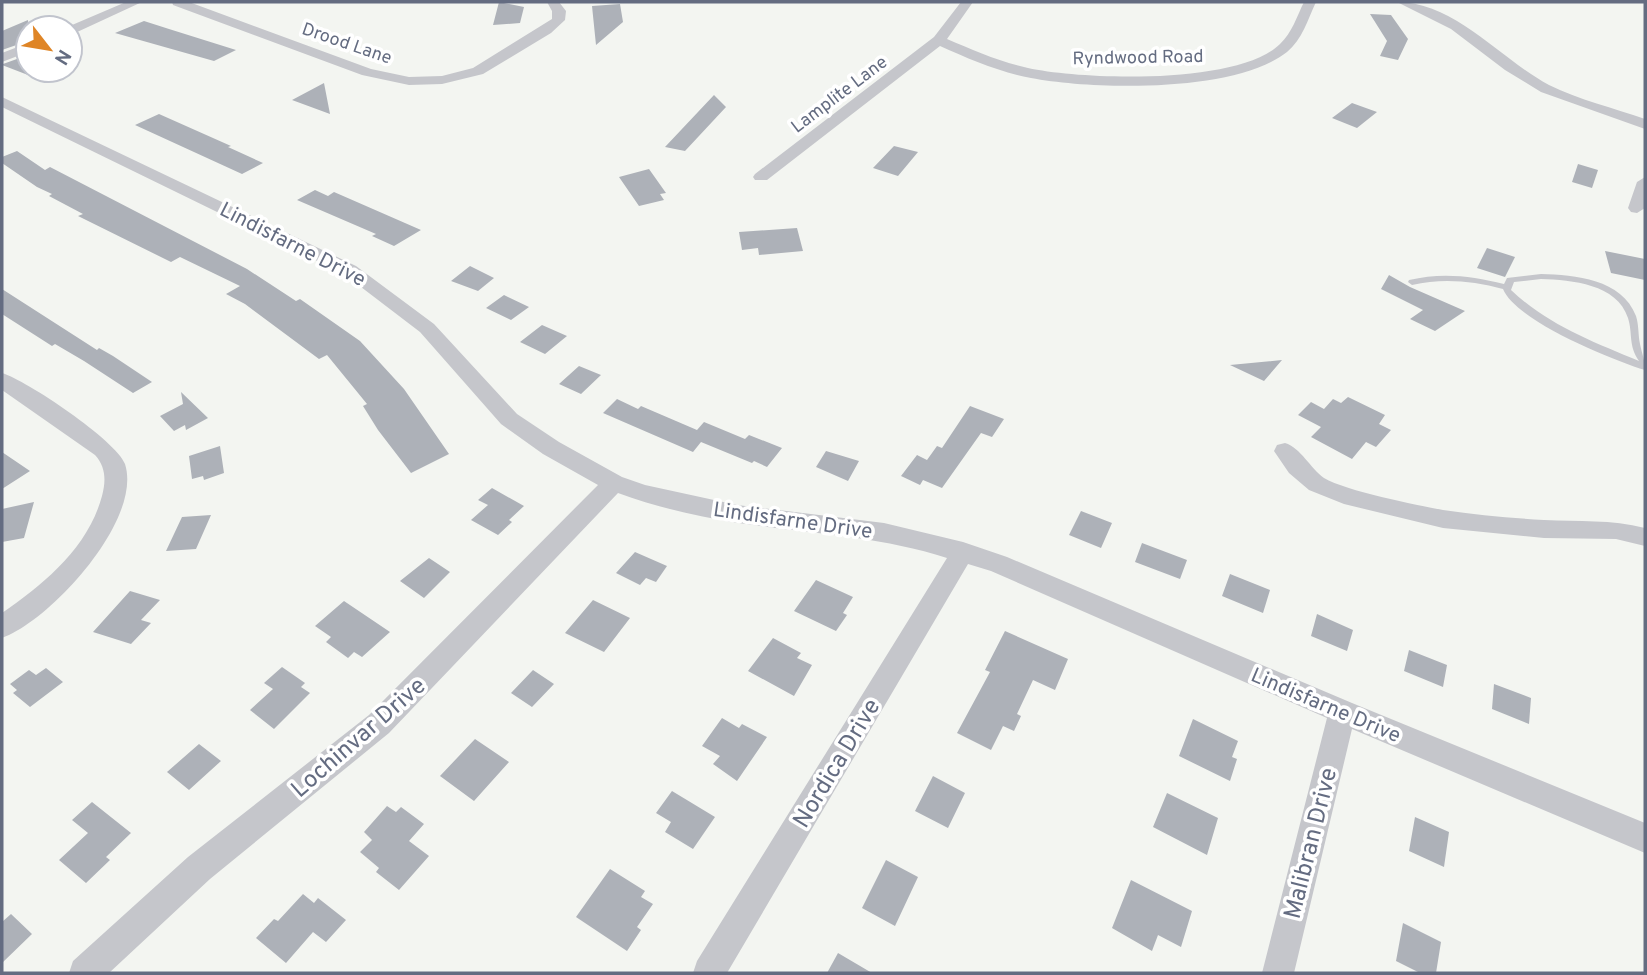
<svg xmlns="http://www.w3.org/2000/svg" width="1647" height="975" font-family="Overpass,sans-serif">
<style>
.building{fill:#adb1b8}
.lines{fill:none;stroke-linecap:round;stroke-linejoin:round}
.service{fill:#c5c6cb;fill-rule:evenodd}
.minor{fill:#c5c6cb;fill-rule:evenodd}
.labels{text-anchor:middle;stroke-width:7;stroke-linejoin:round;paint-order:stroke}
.far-street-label{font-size:18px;fill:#646c81;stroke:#fff}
.street-label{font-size:21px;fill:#646c81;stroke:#fff}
.near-street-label{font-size:24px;fill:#646c81;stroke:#fff}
</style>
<rect width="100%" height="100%" fill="#f3f5f1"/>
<path class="building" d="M499,2L524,7L520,23L493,25Z
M620,4L623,22L596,45L592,6Z
M1370,14L1391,15L1408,39L1398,60L1380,56L1387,41Z
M28,20V41L2,50V31Z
M144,21L169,29L236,50L214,61L115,33Z
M28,55V75L2,65L3,64Z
M324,83L330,114L292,100Z
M714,95L726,107L685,151L665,147Z
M1352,103L1377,112L1357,128L1332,118Z
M159,114L231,146L228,147L263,163L242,174L135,125Z
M894,146L918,152L898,176L873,168Z
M17,151L45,170L50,167L247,269L296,301L300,299L360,341L404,389L449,454L411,473L378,430L363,406L367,404L327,355L319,359L245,304L226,294L240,286L180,257L171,262L78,216L83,214L49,196L52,194L37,187L2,163V157Z
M1578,164L1598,170L1592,188L1572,182Z
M649,169L666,193L660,194L664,200L639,206L619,177Z
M315,190L328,196L334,192L421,230L394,246L372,236L376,234L297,200Z
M797,228L803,251L759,255L758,248L742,250L739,232Z
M1487,248L1515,257L1505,277L1477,268Z
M1605,251L1645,259V280L1611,273Z
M470,266L494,278L478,291L451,281Z
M1389,275L1410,287L1465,311L1435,331L1410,319L1423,310L1381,289Z
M2,289L97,350L99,348L113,356L152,382L133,393L84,361L55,344L52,346L2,314Z
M504,295L529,307L511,320L486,308Z
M542,325L567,336L545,354L520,342Z
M1282,360L1264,381L1230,365Z
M579,366L601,375L581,394L559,384Z
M181,392L208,418L186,430L185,425L174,431L160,416L183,404Z
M1348,397L1385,415L1379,424L1391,430L1376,447L1366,442L1352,459L1311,437L1321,427L1298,415L1311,402L1324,409L1333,399L1341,403Z
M617,399L638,409L641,406L697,430L704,422L745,439L749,435L782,448L767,467L754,461L752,463L701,442L693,452L603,413Z
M970,406L1004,419L992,437L981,433L942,488L923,480L920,485L901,476L917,455L927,460L937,446L942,448Z
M220,446L224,473L204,480L203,476L192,479L189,456Z
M826,451L859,461L848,481L816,467Z
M2,452L30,471L2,489Z
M492,488L524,506L509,520L512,522L498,535L471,520L488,505L478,500Z
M34,502L24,538L2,542V509Z
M1081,511L1112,523L1101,548L1069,535Z
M211,515L196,549L166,551L182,517Z
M1142,543L1187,560L1180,579L1135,562Z
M635,552L667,566L656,582L646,578L640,585L616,573Z
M429,558L450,572L424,598L400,581Z
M1230,574L1270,590L1263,613L1222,596Z
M816,580L853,597L843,613L847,615L836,631L794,611Z
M130,591L160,600L141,620L151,623L131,644L93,632Z
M593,600L630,618L604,652L565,633Z
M344,601L390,632L362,657L354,652L348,658L326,642L331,637L315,626Z
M1317,614L1353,630L1347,651L1311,636Z
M1005,631L1068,659L1055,690L1033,680L1017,714L1021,716L1014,731L1003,726L991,750L957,733L990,672L985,670Z
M773,638L801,653L797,658L812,665L794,696L748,671Z
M1409,650L1447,665L1443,687L1404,671Z
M282,667L305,683L301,687L310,693L274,729L250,710L273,689L264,683Z
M46,668L63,682L30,707L13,693L17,690L10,684L29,670L36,675Z
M533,670L554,684L532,707L511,693Z
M1494,684L1531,698L1529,724L1492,709Z
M722,718L739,728L742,724L767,737L737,781L713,764L720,756L702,746Z
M1193,719L1238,741L1232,757L1237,759L1230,781L1179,756Z
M475,739L509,762L474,801L440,776Z
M199,744L221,761L189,790L167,772Z
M933,776L965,793L948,828L915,811Z
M672,791L715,817L693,849L665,832L671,822L656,813Z
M1167,793L1218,818L1207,855L1153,827Z
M92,802L131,833L106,857L110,860L86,883L59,860L88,833L72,820Z
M387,806L396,812L401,807L424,824L409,841L429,856L399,890L376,872L379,868L360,852L372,840L364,832Z
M1415,817L1449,832L1444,867L1409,851Z
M886,860L918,877L895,926L862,908Z
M610,869L645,891L641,897L653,904L637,927L641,930L627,951L576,917Z
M1131,880L1192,911L1181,947L1158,935L1152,951L1112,928Z
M303,894L314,903L318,898L346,920L326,942L313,932L286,963L256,938L274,919L278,921Z
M11,914L32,934L2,963V922Z
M1403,923L1441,942L1436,973H1420L1396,961Z
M838,953L872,973H827Z"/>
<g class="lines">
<path class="service" d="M1541,274C1575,275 1622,279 1636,316C1639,325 1638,335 1640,344C1642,354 1645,360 1645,370C1612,360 1516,321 1503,289C1472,281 1443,278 1412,285L1408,282L1409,280C1442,272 1472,276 1504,284L1507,278ZM1541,279C1572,280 1617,284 1628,318C1633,334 1628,345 1639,361C1593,342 1548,325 1511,290L1514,282Z"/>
<path class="minor" d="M126,2H142L75,33L70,34V28H65Z
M172,2H189L371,69L409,77L442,76L473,68L552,19V11L547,2H559L566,11L565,20L551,33L483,74L442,84L409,85L362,75L173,5Z
M961,2H973L947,39C973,50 1000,62 1028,68C1083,80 1238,85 1280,44C1292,33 1297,16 1304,2H1316C1308,19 1302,40 1287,52C1235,93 1094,90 1031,78C999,72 969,59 940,46L767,180H755L753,177L755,174L934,37Z
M1397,2C1455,2 1500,59 1549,85C1579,100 1614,108 1645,119V129L1541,92L1505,70L1451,29Z
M28,43V52L2,62V53Z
M2,97L356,266L434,324L517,414L559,442L622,477L645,485L737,505L884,523L963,542L1007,557L1352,703L1645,823V853L1352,729L1294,973H1262L1327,718L991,571L968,564L727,973H693L697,961L947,558C879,536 809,534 739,523C699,517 656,507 618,493L389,733L210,879L109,973H69L73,961L188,857L369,715L598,485L543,454L501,424L420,332L344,274L2,107Z
M1645,177V208L1637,213L1631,212L1628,208L1637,182Z
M2,373C26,380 117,441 125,464C143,520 50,621 2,638V613C44,584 88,548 102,496C106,481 106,467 95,455L2,390Z
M1285,443C1301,448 1310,468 1324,478C1346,491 1416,505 1443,510C1476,515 1511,518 1544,520C1579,522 1611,519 1645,528V546L1616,539L1544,538L1443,528L1344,504L1309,490L1289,473L1274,451L1277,445Z"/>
</g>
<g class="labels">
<g class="far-street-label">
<text transform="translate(347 43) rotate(19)" y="6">Drood Lane</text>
<text transform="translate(1138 57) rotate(-1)" y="6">Ryndwood Road</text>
<text transform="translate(839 94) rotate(-37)" y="6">Lamplite Lane</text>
</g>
<g class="street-label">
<text transform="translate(293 244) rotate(27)" y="7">Lindisfarne Drive</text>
<text transform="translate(793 520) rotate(8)" y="7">Lindisfarne Drive</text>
<text transform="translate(1326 705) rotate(23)" y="7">Lindisfarne Drive</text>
</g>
<g class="near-street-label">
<text transform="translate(358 737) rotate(-41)" y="8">Lochinvar Drive</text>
<text transform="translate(836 763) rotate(-59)" y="8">Nordica Drive</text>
<text transform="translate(1310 843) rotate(-76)" y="8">Malibran Drive</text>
</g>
</g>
<rect width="1647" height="975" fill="none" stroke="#646c81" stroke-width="7"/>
<g transform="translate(49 49) rotate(121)"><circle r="33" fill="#ffffff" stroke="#c1c4cd" stroke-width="2"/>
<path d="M0-5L12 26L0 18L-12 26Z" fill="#df8526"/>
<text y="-10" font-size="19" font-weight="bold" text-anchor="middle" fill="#646c81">N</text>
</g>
</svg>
